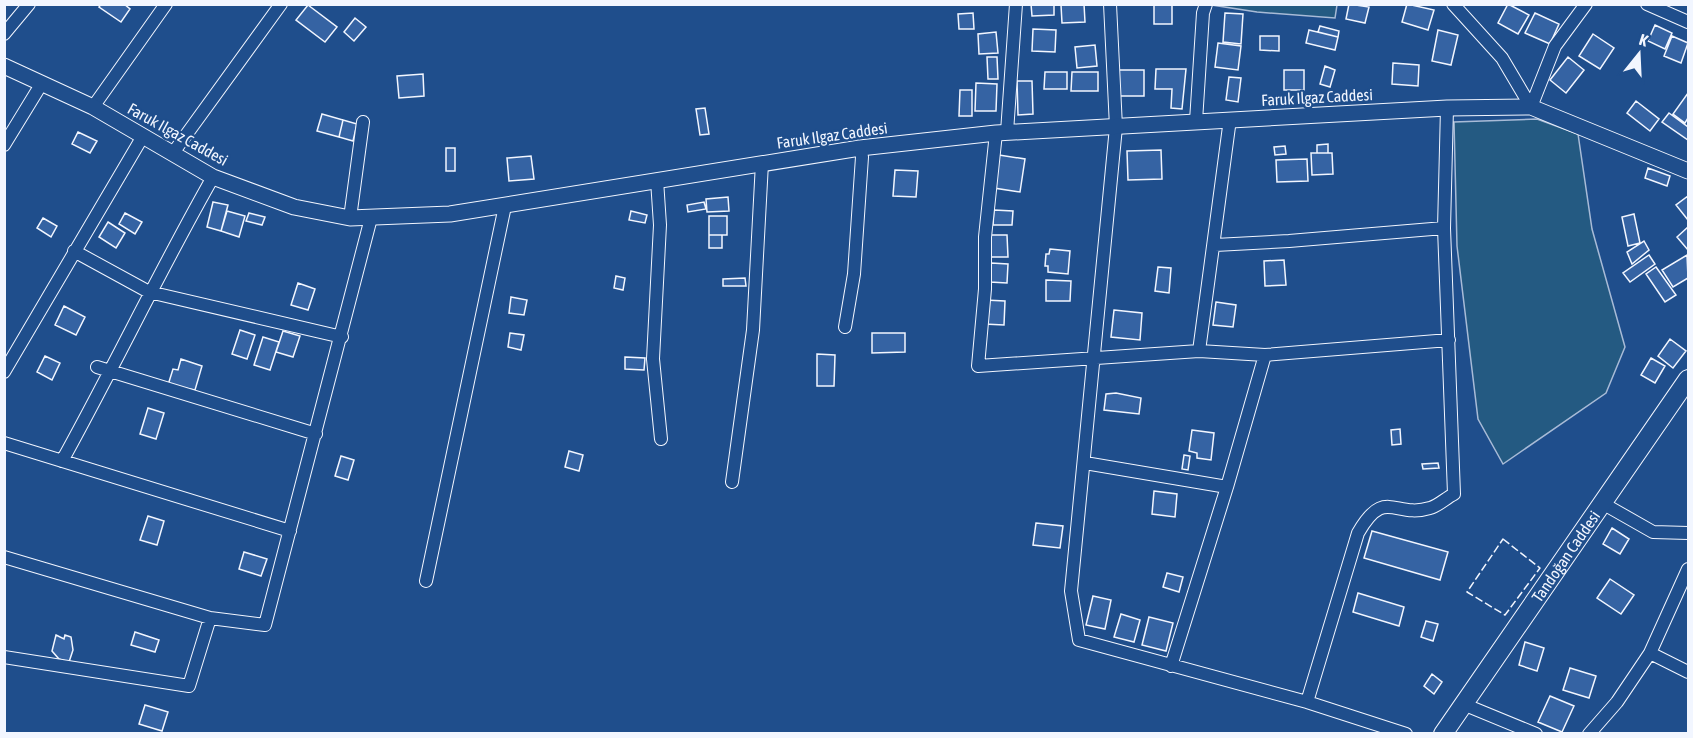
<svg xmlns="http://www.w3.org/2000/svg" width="1693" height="738" font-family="'Asap Condensed',sans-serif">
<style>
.green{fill:#245a82;stroke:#a8bbd7;stroke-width:1.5}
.building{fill:#3563a3;stroke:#f2f6ff;stroke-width:1.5}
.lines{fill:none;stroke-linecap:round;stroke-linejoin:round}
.minor-casing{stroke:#f2f6ff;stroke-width:14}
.tertiary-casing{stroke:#f2f6ff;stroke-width:17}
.secondary-casing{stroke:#f2f6ff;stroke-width:20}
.minor{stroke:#1f4e8c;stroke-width:12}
.tertiary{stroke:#1f4e8c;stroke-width:15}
.secondary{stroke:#1f4e8c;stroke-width:18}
.fence{stroke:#f2f6ff;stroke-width:1.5;stroke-dasharray:8 3;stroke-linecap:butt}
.labels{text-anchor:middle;stroke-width:4.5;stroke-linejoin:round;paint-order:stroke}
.street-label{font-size:16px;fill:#f2f6ff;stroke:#1f4e8c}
</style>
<rect width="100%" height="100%" fill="#1f4e8c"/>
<path class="green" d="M1212,5V4L1337,5L1335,18L1257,12Z
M1537,119L1578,134L1592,229L1625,347L1606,393L1503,464L1478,419L1457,246L1454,122Z"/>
<path class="building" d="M101,4H124L130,9L121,22L99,7Z
M1031,4H1054V15L1032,16Z
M1084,4L1085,22L1062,23L1061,5Z
M1154,4H1172V24H1154Z
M1349,4L1369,7L1365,23L1346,19Z
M1407,4L1434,10L1428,30L1402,22Z
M1508,4L1529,15L1518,34L1498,23Z
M308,5L337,27L325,42L296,20Z
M973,13L974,29H959L958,14Z
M1225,13L1243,14L1241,44L1223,42Z
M1535,13L1559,24L1550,44L1525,33Z
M355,18L366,27L354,41L344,32Z
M1655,25L1672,33L1665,49L1648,41Z
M1320,26L1339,31L1338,37L1318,32Z
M1033,29L1056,30L1055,52L1032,51Z
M1309,30L1338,37L1335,50L1306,43Z
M1438,30L1458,35L1451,65L1432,61Z
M996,32L998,53L979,54L978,34Z
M1593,34L1614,48L1600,69L1579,56Z
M1260,36H1279V51L1260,50Z
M1672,36L1688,43L1681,63L1664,56Z
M1218,43L1241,46L1238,70L1215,67Z
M1095,45L1097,66L1077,68L1075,47Z
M987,57H997L998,79H988Z
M1568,57L1584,70L1566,93L1550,80Z
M1393,63L1419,65L1418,86L1392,84Z
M1325,66L1335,70L1330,87L1320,84Z
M1156,69H1186L1182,109L1171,108L1172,89H1155Z
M1119,70H1144V96H1119Z
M1284,70H1304V90H1284Z
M1045,72H1067V89H1044Z
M1072,72H1098V91H1071Z
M423,74L424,96L399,98L397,76Z
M1229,77L1241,78L1238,102L1226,100Z
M1017,81H1032L1033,114L1018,115Z
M976,83L997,84L996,111H975Z
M960,90H972V116H959Z
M1688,93V118L1685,123L1673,114Z
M1636,101L1659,119L1650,131L1627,113Z
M705,108L709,134L700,135L696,109Z
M1669,113L1688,127V140L1662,122Z
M322,114L343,120L339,137L317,131Z
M343,120L357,124L353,141L339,137Z
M78,132L97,141L90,153L72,144Z
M1328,144V153H1317V145Z
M1285,146L1286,154L1275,155L1274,147Z
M446,148H455V171H446Z
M1161,150L1162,179L1128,180L1127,151Z
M1311,153H1332L1333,174L1312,175Z
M999,155L1025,159L1020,192L994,188Z
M531,156L534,179L509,181L507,158Z
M1307,159L1308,181L1277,182L1276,160Z
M1648,168L1670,176L1667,186L1645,178Z
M895,170L918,171L916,197L893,196Z
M1688,196V220L1676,205Z
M728,197L729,211L707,212L706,199Z
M213,202L228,205L221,231L207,227Z
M704,202L706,209L688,212L687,205Z
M994,210L1013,211L1012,225H993Z
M227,211L245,216L239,237L221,231Z
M631,211L647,215L645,223L629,220Z
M125,213L142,222L135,234L119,224Z
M249,213L265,217L262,225L246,221Z
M1634,214L1640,243L1628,246L1622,217Z
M709,216H727V235H709Z
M43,218L57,226L51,237L37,228Z
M108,222L125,233L116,248L99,237Z
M1688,227V250L1677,237Z
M709,235H722V248H709Z
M990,235H1007L1008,257H990Z
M1644,241L1649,250L1632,264L1627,252Z
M1050,249L1070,251L1068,274L1048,272V266H1045L1046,254H1049Z
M1649,255L1655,264L1630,282L1623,273Z
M1687,255L1688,278L1673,287L1662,270Z
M1284,260L1286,285L1265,286L1264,261Z
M991,263L1008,264L1007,283L990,282Z
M1158,267L1171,268L1169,293L1155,291Z
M1656,267L1676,295L1665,302L1646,274Z
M616,276L625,278L623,290L614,288Z
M745,278L746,286H723V279Z
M1046,280L1071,281L1070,301H1046Z
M298,283L315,289L308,310L291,305Z
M511,297L527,300L524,315L509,313Z
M985,300L1005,301L1004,325L984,324Z
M1216,302L1236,305L1233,327L1213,325Z
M64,306L85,317L76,335L55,325Z
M1114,310L1142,313L1140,340L1111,337Z
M240,330L255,335L247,359L232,354Z
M283,331L300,336L293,357L276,352Z
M510,333L524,335L521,350L508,347Z
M872,333H905V352L872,353Z
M263,337L279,342L270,370L254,365Z
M1670,339L1686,351L1673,368L1658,356Z
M817,354L835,355L834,386H817Z
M45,356L60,363L52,380L37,372Z
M625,357L645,358L644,370L625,369Z
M1651,358L1665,366L1655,383L1641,375Z
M181,359L202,366L195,390L168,385L173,369L178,370Z
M1116,393L1141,398L1139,414L1104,410L1106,394Z
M148,408L164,413L156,439L140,434Z
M1400,429L1401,444L1392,445L1391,430Z
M1192,430L1214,433L1211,460L1197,458V453L1189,451Z
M569,451L583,455L579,471L565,467Z
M1184,455L1190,456L1188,470L1182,469Z
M341,456L354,460L348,480L335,476Z
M1438,463L1439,468L1423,469L1422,464Z
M1154,491L1177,494L1175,517L1152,514Z
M148,516L164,521L157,545L140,540Z
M1036,523L1063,526L1060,548L1033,545Z
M1612,528L1629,539L1620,554L1603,544Z
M1372,531L1448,552L1440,580L1364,558Z
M244,552L267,559L261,576L239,569Z
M1167,573L1183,577L1179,592L1163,587Z
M1610,579L1634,595L1621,614L1597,598Z
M1358,593L1404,607L1399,626L1353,612Z
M1093,596L1111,600L1105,629L1086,625Z
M1121,614L1140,620L1134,642L1114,637Z
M1149,617L1173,623L1166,651L1142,645Z
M1426,621L1438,624L1433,641L1421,637Z
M135,632L159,640L155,652L131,645Z
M56,635L64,639L65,635L71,637L73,650L69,662L59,659L52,651Z
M1525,642L1544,648L1537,671L1519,665Z
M1570,668L1596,676L1589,698L1563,690Z
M1432,674L1442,682L1434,694L1424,686Z
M1550,696L1574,706L1562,732L1538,722Z
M145,705L168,712L162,731L139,724Z"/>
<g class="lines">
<g class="minor-casing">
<path id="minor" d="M1110,4L1116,127L1071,591L1079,640L1307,702L1406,734
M1453,4L1502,58L1531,107
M1647,4L1688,22
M4,34L29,4
M93,107L166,4
M1531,107L1555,46L1586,4
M1196,121L1203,13L1206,4
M1007,132L1016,4
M996,133L985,237V289L978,366L1199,351L1265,355L1449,340
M4,145L42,83
M173,153L281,4
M657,180L660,225L653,359L661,439
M350,218L363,122
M1215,245L1289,241L1444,228
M74,251L149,292L342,337
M845,327L854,274L862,157L860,148
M1199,351L1230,119
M97,367L316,434
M4,372L143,136
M4,443L290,531
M62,461C114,367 160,270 213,177
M1085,463L1227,487
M732,482L753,330L762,163
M1602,503L1653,532L1688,533
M4,557L210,618L265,625L371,218
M426,581L505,206
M1650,653L1688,672
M4,657L189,686L210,618
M1171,666L1227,487L1265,355
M1307,702L1358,533C1385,486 1394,519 1430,508C1438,506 1446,498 1454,494L1444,228L1447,108
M1463,704L1536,734
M1589,734L1617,702L1650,653L1688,569"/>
</g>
<g class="tertiary-casing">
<path id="tertiary" d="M4,66L93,107L213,177L294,207L350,218L450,214L860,148L996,133L1447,108L1531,107L1688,171"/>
</g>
<g class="secondary-casing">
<g id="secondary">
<path id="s1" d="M1443,734L1688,379"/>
</g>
</g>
<use href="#minor" class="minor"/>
<use href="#tertiary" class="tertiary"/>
<use href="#secondary" class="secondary"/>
<path class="fence" d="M1503,539L1540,568L1505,615L1467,592Z"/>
</g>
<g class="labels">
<g class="street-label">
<text transform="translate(1317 97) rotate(-3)" y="6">Faruk Ilgaz Caddesi</text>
<text transform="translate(178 134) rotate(29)" y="6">Faruk Ilgaz Caddesi</text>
<text transform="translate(832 135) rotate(-8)" y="6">Faruk Ilgaz Caddesi</text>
<text dy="6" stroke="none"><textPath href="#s1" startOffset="216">Tandoğan Caddesi</textPath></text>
</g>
</g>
<rect width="1693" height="738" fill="none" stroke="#f2f6ff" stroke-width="12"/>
<g transform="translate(1639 54) rotate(18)" stroke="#1f4e8c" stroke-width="4.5" paint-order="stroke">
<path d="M0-4.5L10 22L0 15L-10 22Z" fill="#f2f6ff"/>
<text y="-9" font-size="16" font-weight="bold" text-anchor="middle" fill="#f2f6ff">K</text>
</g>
</svg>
